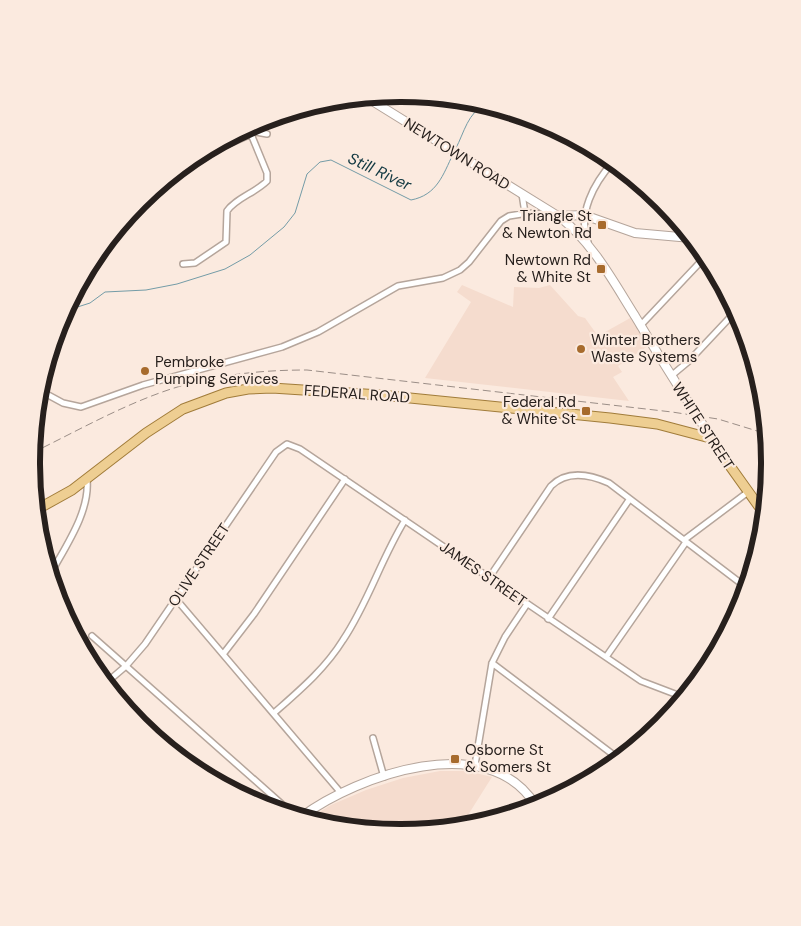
<svg xmlns="http://www.w3.org/2000/svg" width="801" height="926" font-family="'DM Sans',sans-serif">
<style>
.built{fill:#f5dcce}
.lines{fill:none;stroke-linecap:round;stroke-linejoin:round}
.stream{stroke:#749ca7;stroke-width:1}
.street-casing{stroke:#b5a59b;stroke-width:8}
.secondary-casing{stroke:#b5a59b;stroke-width:10}
.primary-casing{stroke:#a17c3a;stroke-width:11}
.street{stroke:#fff;stroke-width:5}
.secondary{stroke:#fff;stroke-width:8}
.primary{stroke:#eece92;stroke-width:9}
.rail{stroke:#9b8e87;stroke-width:1;stroke-dasharray:8 4;stroke-linecap:butt}
.secondary-bridge-casing{stroke:#b5a59b;stroke-width:10;stroke-linecap:butt}
.secondary-bridge{stroke:#fff;stroke-width:8}
.poi-dot{fill:#a76b2d;stroke:#fbeadf;stroke-width:2}
.labels{text-anchor:middle;stroke-width:4.5;stroke-linejoin:round;paint-order:stroke}
.street-label{font-size:15px;fill:#27201d;stroke:#fbeadf}
.poi-label{font-size:15px;fill:#27201d;stroke:#fbeadf;text-anchor:end}
.water-label{font-size:16px;font-style:italic;fill:#103740;stroke:#fbeadf}
.rim{fill:none;stroke:#27201d;stroke-width:6}
</style>
<rect width="100%" height="100%" fill="#fbeadf"/>
<path class="built" d="M462,285L513,307L514,287L539,288L550,285L578,316L585,318L598,336L632,317L648,346L618,366L622,372L613,377L629,401L425,378L471,302L457,292Z
M440,771H467L492,777L468,815L476,824L400,832L328,825L308,819L331,805L366,790L403,778Z"/>
<g class="lines">
<path class="stream" d="M456,148C464,133 468,112 485,105
M65,311L90,303L105,292L146,290L177,284L225,269L250,255L284,227L295,213L307,174L320,162L331,160L411,200C437,195 443,175 453,154"/>
<g class="street-casing">
<path id="street" d="M190,161L256,132L267,134
M522,194L525,213
M588,242C577,214 594,183 613,162
M183,264L195,263L226,242L227,211C236,198 255,193 267,181V173L251,134
M640,326L706,256
M671,376L689,361L736,311
M39,390L63,403L81,407L143,385L282,347L318,332L398,286L443,278L460,270L469,262L501,221L509,216L528,213L554,215
M684,540L748,492
M50,575C65,547 90,512 87,480
M489,578L551,486C567,470 589,474 609,483L747,588
M176,599L341,793
M548,619L629,500
M92,636L293,814
M224,653L254,614L345,479
M606,657L686,542
M492,663L619,759
M106,683L126,666L145,644L276,452L287,444L300,449L641,681L683,697
M692,686L747,587
M274,713C300,690 325,669 343,640C368,603 381,559 405,520
M373,738L384,777
M475,765L492,663L505,637L527,604"/>
</g>
<g class="secondary-casing">
<path id="secondary" d="M366,97L561,218C594,245 613,281 635,316C654,348 674,380 694,411
M557,216L584,215L635,233L691,238
M699,418L710,438
M301,817C358,775 489,728 536,806"/>
</g>
<g class="primary-casing">
<path id="primary" d="M36,510L72,490L146,433L183,409L226,393L248,389L272,388L380,395L610,418L657,424L710,438L765,515"/>
</g>
<use href="#street" class="street"/>
<use href="#secondary" class="secondary"/>
<use href="#primary" class="primary"/>
<path class="rail" d="M32,453C77,431 121,406 168,390C213,375 259,370 307,370L672,412L718,419L767,434"/>
<g class="secondary-bridge-casing">
<path id="secondary-bridge" d="M694,411L699,418"/>
</g>
<use href="#secondary-bridge" class="secondary-bridge"/>
</g>
<g class="poi-dot">
<rect x="597" y="220" width="10" height="10" rx="2.5"/>
<rect x="596" y="264" width="10" height="10" rx="2.5"/>
<circle cx="581" cy="349" r="5"/>
<circle cx="145" cy="371" r="5"/>
<rect x="581" y="406" width="10" height="10" rx="2.5"/>
<rect x="450" y="754" width="10" height="10" rx="2.5"/>
</g>
<g class="labels">
<g class="street-label">
<text transform="translate(457 154) rotate(32)" y="5">NEWTOWN ROAD</text>
<text transform="translate(357 394) rotate(4)" y="5">FEDERAL ROAD</text>
<text transform="translate(703 426) rotate(57)" y="5">WHITE STREET</text>
<text transform="translate(199 565) rotate(-56)" y="5">OLIVE STREET</text>
<text transform="translate(483 574) rotate(35)" y="5">JAMES STREET</text>
</g>
<g class="poi-label">
<text x="592" y="221">Triangle St<tspan x="592" dy="17">&amp; Newton Rd</tspan></text>
<text x="591" y="265">Newtown Rd<tspan x="591" dy="17">&amp; White St</tspan></text>
<text x="591" y="345" text-anchor="start">Winter Brothers<tspan x="591" dy="17">Waste Systems</tspan></text>
<text x="155" y="367" text-anchor="start">Pembroke<tspan x="155" dy="17">Pumping Services</tspan></text>
<text x="576" y="407">Federal Rd<tspan x="576" dy="17">&amp; White St</tspan></text>
<text x="465" y="755" text-anchor="start">Osborne St<tspan x="465" dy="17">&amp; Somers St</tspan></text>
</g>
<g class="water-label">
<text transform="translate(380 171) rotate(25)" y="6">Still River</text>
</g>
</g>
<path d="M0 0H801V926H0ZM400 102H401A360 360 0 0 1 761 462V464A360 360 0 0 1 401 824H400A360 360 0 0 1 40 464V462A360 360 0 0 1 400 102Z" fill="#fbeadf" fill-rule="evenodd"/>
<path class="rim" d="M400 102H401A360 360 0 0 1 761 462V464A360 360 0 0 1 401 824H400A360 360 0 0 1 40 464V462A360 360 0 0 1 400 102Z"/>
</svg>
